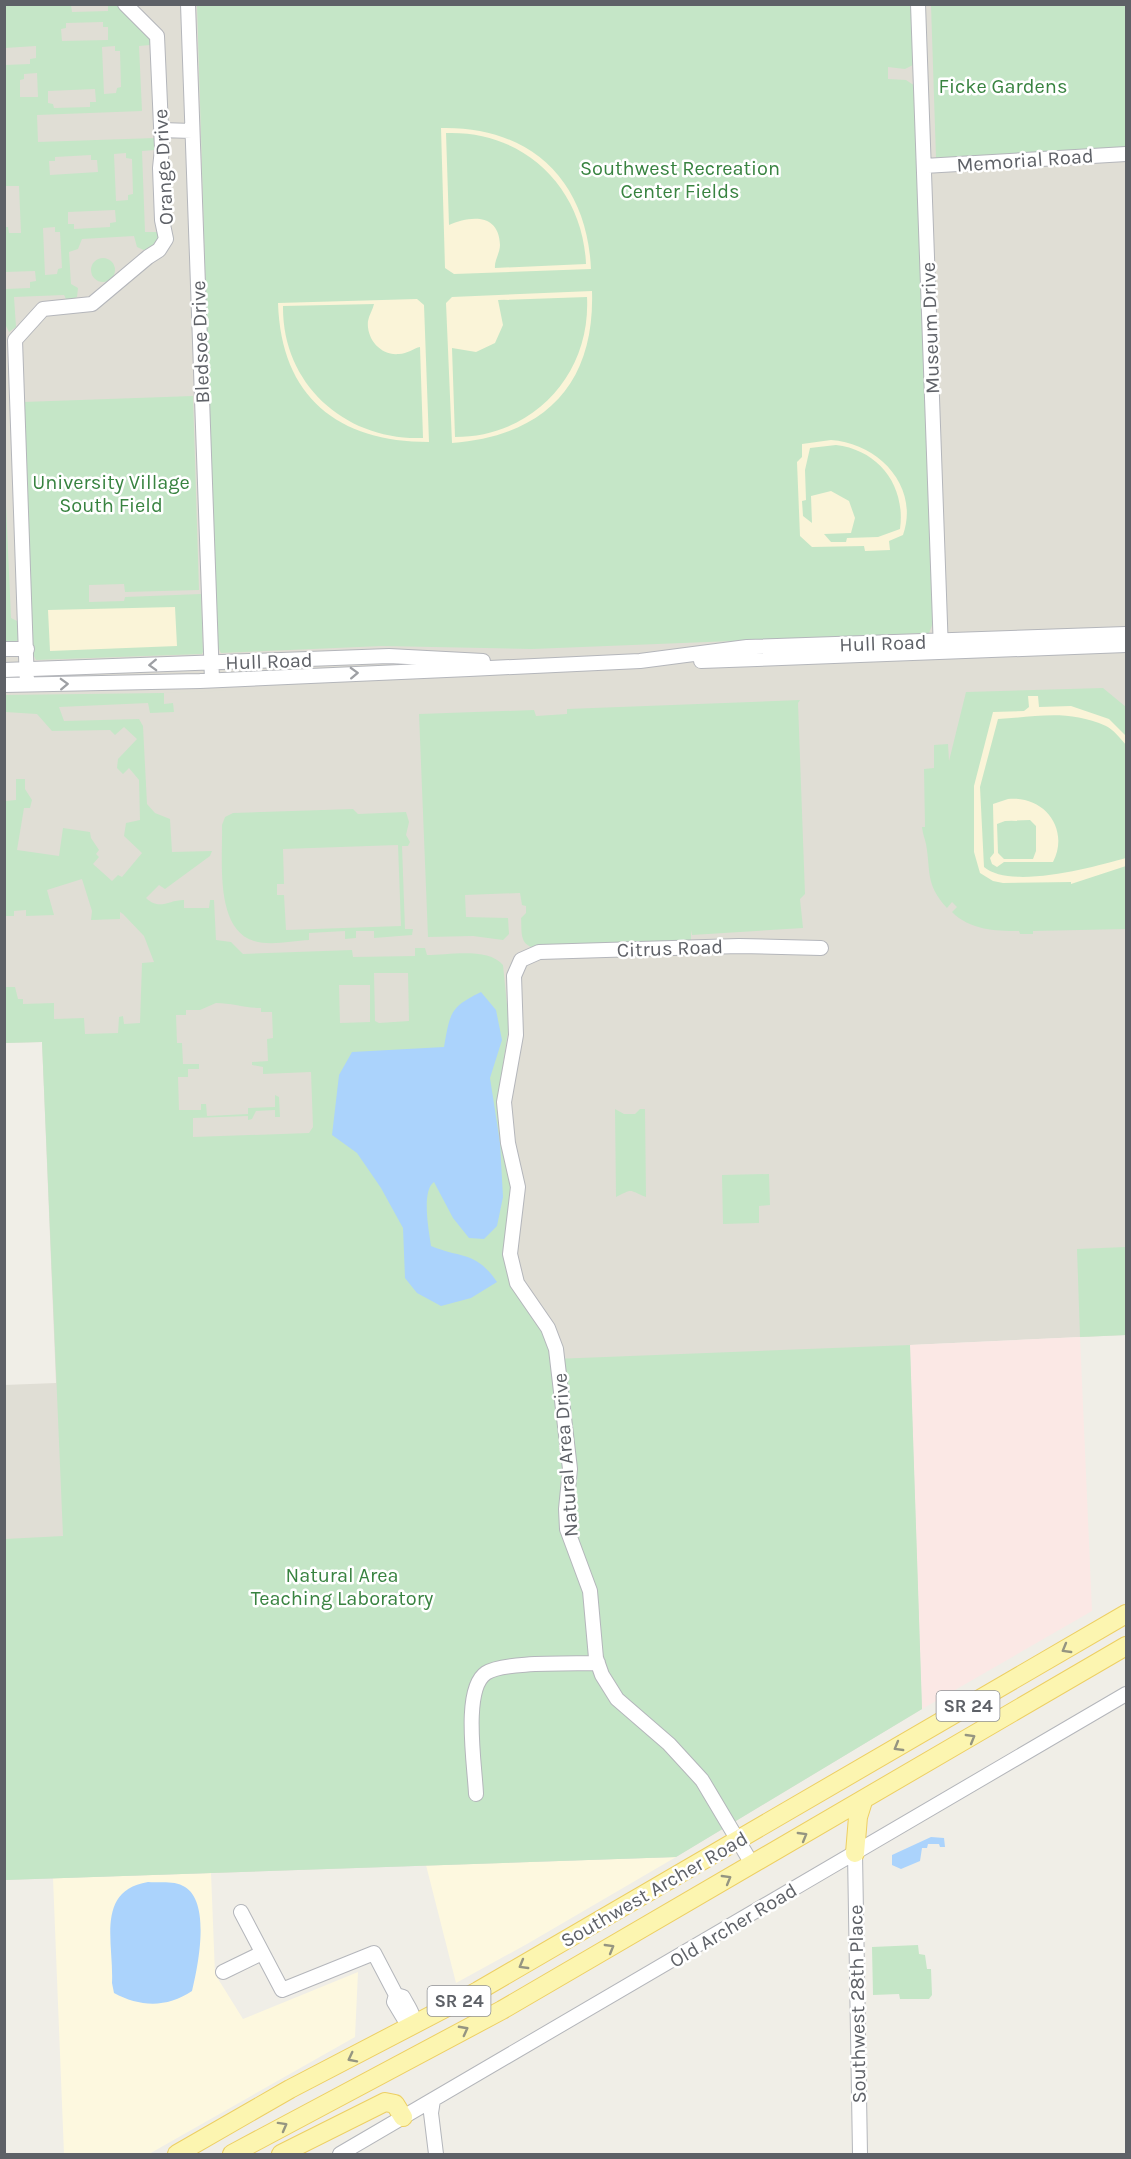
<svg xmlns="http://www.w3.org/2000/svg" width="1131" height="2159" font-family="Karla,sans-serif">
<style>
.commercial{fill:#fdf8df}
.education{fill:#e0ded5}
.medical{fill:#fbe8e5}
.green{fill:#c5e6c7;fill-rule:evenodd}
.sand{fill:#faf4d8;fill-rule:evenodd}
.water{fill:#abd3fc}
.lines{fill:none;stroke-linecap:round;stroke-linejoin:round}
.minor-casing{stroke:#b4b6bb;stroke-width:16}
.major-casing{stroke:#edcf63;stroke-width:20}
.minor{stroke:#fff;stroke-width:14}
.major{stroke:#fcf5b0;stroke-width:18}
.oneway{stroke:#9ea0a4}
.oneway2{stroke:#959581}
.labels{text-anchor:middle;stroke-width:5;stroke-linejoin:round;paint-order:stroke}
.shield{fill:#fff;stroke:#8e9095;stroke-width:1.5}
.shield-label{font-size:18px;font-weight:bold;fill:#5e6167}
.park-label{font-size:20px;fill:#388340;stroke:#fff}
.street-label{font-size:20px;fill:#5e6167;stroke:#fff}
</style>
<rect width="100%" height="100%" fill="#f0eee7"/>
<path class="commercial" d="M676,1857L527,1944L456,1983L426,1865Z
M211,1873L215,1974L243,2019L358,1972L355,2037L149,2154H64L53,1878Z"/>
<path class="education" d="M5,5H1126V1335L910,1345L922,1709L676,1857L5,1880L4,1385L56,1383L42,1042L4,1043Z"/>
<path class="medical" d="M1080,1337L1092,1611L922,1709L910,1345Z"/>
<path class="green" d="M5,5H71L72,12L108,11V5H116L153,39L150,45L139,46L142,111L37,115L38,142L155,138V150L142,151L145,232H157L161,238L152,249L146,251L137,247L134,236L82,239L78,249L69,252L71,284L78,288L77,297L67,301L64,295L14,297L16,327L9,332L5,324V289L30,288V282L36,281L35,271L5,272V227H8L9,233H21L19,186H6L5,192L4,65L30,64V59L36,58V46L5,48ZM103,22V27H108V40L62,41L61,29L66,28V23ZM115,46V51H120L121,87L117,88L116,93L104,94L102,47ZM37,73L38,97H20V80L24,79V74ZM95,89L96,102H90V107L54,108L53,104L48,103V91ZM126,153V158L132,159L133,194L128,195V200L116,201L114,154ZM91,155V160H97L98,172L50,175L49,161H55V157ZM115,210L116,222L110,223V227L74,229V224H68V212ZM55,227V232H60L62,268L58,269L57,274L45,275L43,228Z
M197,5H911L913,65L905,69L888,67V79L906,80L915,86L933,623L929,633L532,649L382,646L221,653L218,647L215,591Z
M931,5H1126V148L936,158Z
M91 270a12 12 0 1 1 24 0a12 12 0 1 1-24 0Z
M193,396L199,590L125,592L124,584L89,585V602L124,601L125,597L201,594L203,652L202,654L36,660L33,654L23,402Z
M4,460L11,618L19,622L20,638L13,644L4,641Z
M415,683L164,693V704L173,703L174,712L150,713L148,703L59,707L64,721L139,719L143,726L147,804L155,813L170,819L172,852L212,851L210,856L165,889L159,885L146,898C160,911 168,900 184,900V908H209L210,900H214L216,940L231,942L243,954L352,950L353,957L415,956V948H425L427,955C449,955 488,947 503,965L509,1025L498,1096L513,1180L506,1238L546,1333L554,1359L910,1345L922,1709L676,1857L5,1880V1539L63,1536L42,1042L5,1043V987H15L18,999H23V1004L54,1003V1019L84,1018L85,1034L118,1033L119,1017L123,1016L124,1024L140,1023L142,963L154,962L144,936L123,914L120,912V919L91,920L92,911L82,879L47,890L54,915L26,916V910L14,911V916H5V801L16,800V779H25V789L32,800L30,808H24L17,850L59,856L63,828L90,832L91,838L99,850L96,854L99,857L93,864L112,881L118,875L122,877L142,853L124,836L126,823L140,820L139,780L129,768L123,774L117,768L118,759L137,739L124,727L115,735L110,730L52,731L37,714L5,712L4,695L163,693ZM374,973H408L409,1021L379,1023L375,1021ZM339,985H370V1022L340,1023ZM216,1003C232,1003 244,1008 261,1008V1012H272L273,1038L267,1039L268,1061L252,1062V1065L263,1067V1074L311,1072L313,1127L309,1133L193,1137V1118L248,1116V1120L252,1119L256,1111L275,1110V1117H280L279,1097L275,1095V1107L248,1108V1114L207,1116L206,1104H201V1110H179L178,1077H188V1069H199V1064H183L182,1043H177L176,1015H186V1010H200Z
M1103,688L1126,707V929L1033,931V934H1020L1019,931C995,931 970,930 952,912L957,907L952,902L947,908C925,884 931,872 926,844C925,839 923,835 922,827H925L924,769L934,768V745L948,744L949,761L966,692Z
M800,700L798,703L805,894L800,899L803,928L692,935L691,930V942L534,948C519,944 522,931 521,918L526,913V906L522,905L520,893L465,895L466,917L508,918L509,934L503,940L473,936L428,937L419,714L534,710L536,716L567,714V709Z
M353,809L358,814L406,812L409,822L406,835L410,842L408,846H402L405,929H413L412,935L374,938V931H356V938L345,939V931L309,933V940C292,941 270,946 254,941C214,929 223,858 222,825L225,817L233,813ZM398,845L401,926L286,930L284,895H277V884H284L283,849Z
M615,1109L624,1114H635L640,1109H645L646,1197C628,1190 634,1188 616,1197Z
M769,1174L770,1205L759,1206V1223L723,1224L722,1175Z
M1126,1247V1335L1080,1337L1077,1249Z
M918,1945L919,1954L925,1955L927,1969H931L932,1995L929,1999H900L899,1994L873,1995L872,1947Z"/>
<path class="sand" d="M441,128C530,126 587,180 591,269L454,274L445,268ZM446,133C523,130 583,187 586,264L495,268C494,261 500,253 500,245C499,212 469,216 449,225Z
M592,291C595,385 544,436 452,443L446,303L452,297ZM587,297C591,375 533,437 455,437L452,348L476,352L495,343L503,325L498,300Z
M417,299L424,305L429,442C338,442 281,397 278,303ZM374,304C373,309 369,315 368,321C366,339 381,356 399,354C407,354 414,348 420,347L423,438C346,441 282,385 283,306Z
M831,440C878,443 920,486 903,535L889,541L890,550L865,551L864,546L812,547L800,536L797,462L802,457V444ZM836,445C879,450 906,486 900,529L878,537L847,538L846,542H831L824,534L851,533L855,518L849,501L831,491L811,496L812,523L803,516L802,501L806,500L805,470L810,448Z
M175,607L177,646L50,651L48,610Z
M1028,696H1038L1039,707L1071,706L1109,719L1126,736V745C1121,739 1113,729 1106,726C1067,709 1037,717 998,719L980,787L984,867C1011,890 1094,867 1126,858V866L1071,884V882L1003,883L993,881L980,873L974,852V786L993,712L1024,711L1029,707Z
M1008,799C1044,795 1070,829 1053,862H1004L997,867L992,864L990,858L994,853L993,804ZM1030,820L1036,826V851L1033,859H1004L998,853L997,824L1005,821Z"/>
<path class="water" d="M481,992L496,1010L502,1040L490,1078L500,1143L503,1197L497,1226L484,1239L469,1238L453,1218L434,1182C421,1191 429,1231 431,1246C463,1259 476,1251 497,1282L471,1298L441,1306L417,1293L405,1278L403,1228L381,1188L357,1153L332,1135L339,1075L352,1052L444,1047C450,1013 450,1007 481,992Z
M931,1837L944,1838L945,1847H940L939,1844H928L927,1848H922L920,1861L901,1869L892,1865V1855Z
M148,1882C160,1883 175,1880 185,1887C211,1903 198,1966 192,1991C167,2008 140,2007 114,1993L112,1983C114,1943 95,1891 148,1882Z"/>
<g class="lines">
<g class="minor-casing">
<path id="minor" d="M188,4L212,680
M918,4L941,651
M161,130L192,131
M924,166L1126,154
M4,649H27
M701,661L1126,645
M4,670L389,656L483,661
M27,684L15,340L43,309L92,304L148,257L159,250L166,239L162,220L160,168L162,149L157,36L125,4
M4,685L200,681L469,669L640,661L747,647L1126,634
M476,1794C475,1767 462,1689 486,1673C504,1661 574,1664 598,1663
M855,1853L860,2154
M752,1864L702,1780L669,1744L617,1699L602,1675L596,1658L590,1591L567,1529L566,1509L570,1469L556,1349L548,1328L517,1283L510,1254L518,1187L508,1143L504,1102L516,1035L514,976L521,960L539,952L739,946L821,948
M241,1912L282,1990L374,1953L396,1995
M223,1972L262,1953
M396,1995L403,1997C408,2007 415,2014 413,2026L406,2022L394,2002Z
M433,2100L431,2113L436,2154
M340,2154L1126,1694"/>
</g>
<g class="major-casing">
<path id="major" d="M855,1853L858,1817L863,1801
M177,2154L290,2089L478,1991L1126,1614
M232,2154L502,2010L1126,1646
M281,2154L385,2102L395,2104L403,2117"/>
</g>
<use href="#minor" class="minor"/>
<use href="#major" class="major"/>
</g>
<defs><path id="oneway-chevron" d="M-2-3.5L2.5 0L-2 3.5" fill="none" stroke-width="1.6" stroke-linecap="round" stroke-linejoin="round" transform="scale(1.5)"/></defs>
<g class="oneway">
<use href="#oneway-chevron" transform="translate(153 665) rotate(178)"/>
<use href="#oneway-chevron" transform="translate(354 673) rotate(-2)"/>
<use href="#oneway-chevron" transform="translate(64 684) rotate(-2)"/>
</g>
<g class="oneway2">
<use href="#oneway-chevron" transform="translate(1066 1649) rotate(150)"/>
<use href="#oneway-chevron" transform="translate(971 1738) rotate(-30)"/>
<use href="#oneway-chevron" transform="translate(898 1747) rotate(150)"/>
<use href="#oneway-chevron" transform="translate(803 1836) rotate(-30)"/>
<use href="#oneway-chevron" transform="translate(727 1879) rotate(-30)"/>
<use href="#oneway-chevron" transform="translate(610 1948) rotate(-30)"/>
<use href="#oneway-chevron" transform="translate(523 1965) rotate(150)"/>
<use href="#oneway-chevron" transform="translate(464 2030) rotate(-28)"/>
<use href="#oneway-chevron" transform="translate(352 2058) rotate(153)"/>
<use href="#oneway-chevron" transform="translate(283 2126) rotate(-29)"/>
</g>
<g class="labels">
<g class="shield">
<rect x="936.5" y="1691" width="63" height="30" rx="4.5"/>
<rect x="427.5" y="1986" width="63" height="30" rx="4.5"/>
</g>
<g class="shield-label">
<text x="968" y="1712">SR 24</text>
<text x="459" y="2007">SR 24</text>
</g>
<g class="park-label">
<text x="1003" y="93">Ficke Gardens</text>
<text x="680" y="175">Southwest Recreation<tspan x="680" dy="23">Center Fields</tspan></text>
<text x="111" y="489">University Village<tspan x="111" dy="23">South Field</tspan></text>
<text x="342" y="1582">Natural Area<tspan x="342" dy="23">Teaching Laboratory</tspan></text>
</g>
<g class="street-label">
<text transform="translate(1025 160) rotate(-4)" y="7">Memorial Road</text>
<text transform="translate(163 167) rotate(-93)" y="7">Orange Drive</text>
<text transform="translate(930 328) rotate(-92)" y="7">Museum Drive</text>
<text transform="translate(200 342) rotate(-92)" y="7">Bledsoe Drive</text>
<text transform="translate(883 643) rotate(-2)" y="7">Hull Road</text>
<text transform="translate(269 661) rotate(-2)" y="7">Hull Road</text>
<text transform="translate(670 948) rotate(-2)" y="7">Citrus Road</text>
<text transform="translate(565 1455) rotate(-94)" y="7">Natural Area Drive</text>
<text transform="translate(654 1889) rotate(-30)" y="7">Southwest Archer Road</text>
<text transform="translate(733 1925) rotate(-31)" y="7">Old Archer Road</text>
<text transform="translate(857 2004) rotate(-91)" y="7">Southwest 28th Place</text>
</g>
</g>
<rect width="1131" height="2159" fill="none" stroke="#5e6167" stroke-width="12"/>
</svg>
